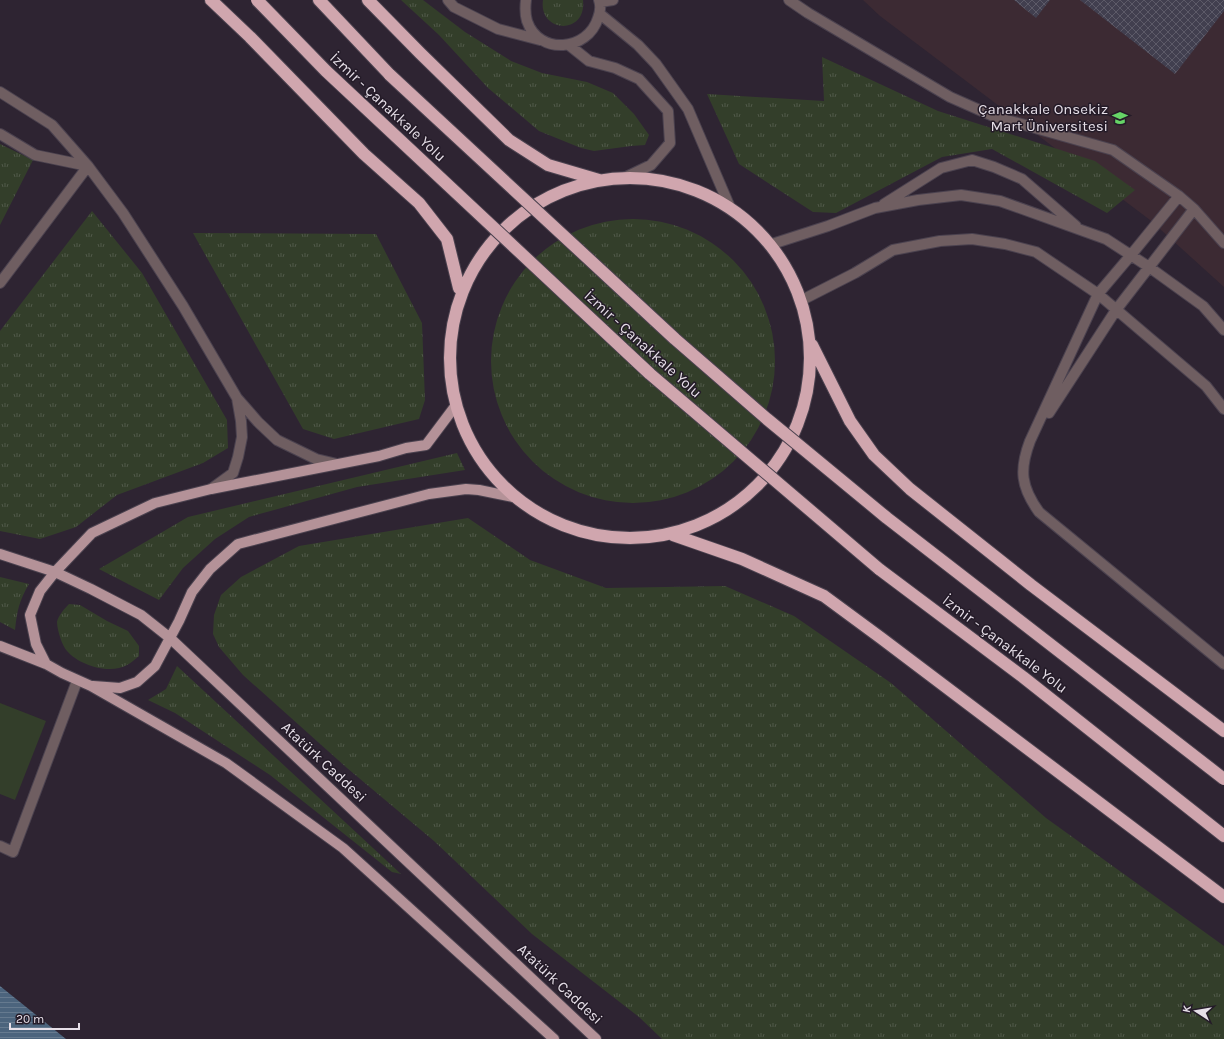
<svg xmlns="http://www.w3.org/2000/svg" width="1224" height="1039" font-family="Karla,sans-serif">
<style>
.education{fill:#3c2a33}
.grass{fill:url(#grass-tufts)}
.garden{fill:#333e2a}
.water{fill:url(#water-rules)}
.building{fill:url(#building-cross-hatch)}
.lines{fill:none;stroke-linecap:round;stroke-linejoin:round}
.minor-casing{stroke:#4b424f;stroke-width:12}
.major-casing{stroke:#4b424f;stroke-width:12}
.highway-casing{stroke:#4b424f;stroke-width:14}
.minor{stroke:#6f5e61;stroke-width:10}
.major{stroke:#b49298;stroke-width:10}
.highway{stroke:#d0a6ae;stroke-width:12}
.highway-bridge-casing{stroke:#4b424f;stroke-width:14;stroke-linecap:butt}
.highway-bridge{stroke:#d0a6ae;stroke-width:12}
.labels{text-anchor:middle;stroke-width:3;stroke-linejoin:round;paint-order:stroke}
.street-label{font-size:15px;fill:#e6dfe8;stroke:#241b28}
.poi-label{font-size:15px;fill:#e6dfe8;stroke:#241b28;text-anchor:end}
</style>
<defs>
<pattern id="grass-tufts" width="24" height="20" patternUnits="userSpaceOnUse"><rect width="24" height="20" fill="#333e2a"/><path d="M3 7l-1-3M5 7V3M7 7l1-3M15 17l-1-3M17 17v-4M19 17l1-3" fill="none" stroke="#515949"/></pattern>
<pattern id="water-rules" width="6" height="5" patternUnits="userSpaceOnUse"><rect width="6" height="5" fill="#4c647d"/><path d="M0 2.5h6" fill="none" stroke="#667a8f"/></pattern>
<pattern id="building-cross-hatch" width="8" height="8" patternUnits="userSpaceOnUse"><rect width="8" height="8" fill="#413f4f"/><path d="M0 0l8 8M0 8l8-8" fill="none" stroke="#5c5a68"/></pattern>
</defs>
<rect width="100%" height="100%" fill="#2e2432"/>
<path class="education" d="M863,0H1224V287L1150,220L880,16Z"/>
<path class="grass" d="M401,0H423L465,32L511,61L542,73L587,82L613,93L634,114L649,135L645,145L631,146L594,151L581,148L539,131L488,88L439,35Z
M543,0H583C587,36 538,33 543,0Z
M822,57L938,111L1095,161L1135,190L1107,213L992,149L942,157L836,213L813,212L739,164L707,94L824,101Z
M0,144L33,160L0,225Z
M92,211L142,273L227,420L228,448L203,463L117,495L76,527L40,539L0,531V331Z
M491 361a142 142 0 1 1 284 0a142 142 0 1 1-284 0Z
M193,233L376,234L422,323L425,400L419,419L334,439L303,429Z
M457,453L465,470L357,487L249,517L215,539L183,568L159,600L99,569L188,517Z
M468,518L530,560L606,588L725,586L794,616L891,683L1046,818L1224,946V1039H662L639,1017L532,934L434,841L347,768L243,675L219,647L213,634L214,615L221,595L241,577L299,546Z
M0,577L29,584C19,601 17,611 15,630L0,622Z
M69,604L80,605L107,621L128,631L139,646V656C135,659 131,663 127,665C110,675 79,665 67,651C62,646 57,629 57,622C58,616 65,608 69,604Z
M177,666L401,874L392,872L270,775L175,713L148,700L166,689Z"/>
<path class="garden" d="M0,703L46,721L15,800L0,794Z"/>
<path class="water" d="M0,986L66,1039H0Z"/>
<path class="building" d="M1014,0H1050L1036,18Z
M1080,0H1224V11L1175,74Z"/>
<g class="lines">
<g class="minor-casing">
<path id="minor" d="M448,0L454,7L498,29L540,40
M526,0C525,8 525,14 527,21C539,56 588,51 598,18C600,13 601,6 599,0
M789,0L808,13L950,97L993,116L1113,150L1179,196L1194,209L1224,243
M600,2L613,0
M600,14L638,45L656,64L688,109L729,205
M569,45L589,61L615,68L639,79L668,111L670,143L651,165L624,178
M0,92L52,125L88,166L123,213L183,306L237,398L258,422L277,440L316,459L337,464
M0,134L35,155L88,166
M1179,196L1131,255L1098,294L1030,441C1019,470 1021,487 1039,512L1224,664
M884,204L941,168L972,160L994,167L1022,179L1076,226
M769,245L828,226L875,208L918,200L961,195L1000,201L1106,239L1149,267L1203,306L1224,330
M0,283L88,166
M802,300L855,273L893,250L940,241L972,239L1005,244L1036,252L1098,294L1206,386L1224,409
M1049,413L1116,310L1194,209
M211,489L233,473L238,457L242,437L241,421L237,398
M0,846L13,852L77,681"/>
</g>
<g class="major-casing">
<path id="major" d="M0,554L55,572L91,589L141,615L170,638L596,1039
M0,646L46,664L62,673L91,686L226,763L343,848L554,1039
M46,664L36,644L30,615L40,591L55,572L92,533L155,503L211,489L379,456L406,448L426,445L456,405
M93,686L120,688L137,682L155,666L179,621L192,592L210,569L238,544L429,494L466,489L479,490L513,497"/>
</g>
<g class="highway-casing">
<path id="highway" d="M211,0L250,37L364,154L419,203L447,239L459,288
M319,0L390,75
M368,0L420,53L509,140L548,165L599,180
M450 358a180 180 0 1 1 360 0a180 180 0 1 1-360 0Z
M812,345L850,421L874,455L910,489L1031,585L1224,731
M673,535L742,559L824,596L881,638L1224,897
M879,569L1023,677L1224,836"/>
</g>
<use href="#minor" class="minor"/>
<use href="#major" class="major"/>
<use href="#highway" class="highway"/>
<g class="highway-bridge-casing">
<path id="highway-bridge" d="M257,0L326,71L650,374L879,569
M390,75L675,339L767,419L887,518L1224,779"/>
</g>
<use href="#highway-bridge" class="highway-bridge"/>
</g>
<defs>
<g id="university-bare" transform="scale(1.2)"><path d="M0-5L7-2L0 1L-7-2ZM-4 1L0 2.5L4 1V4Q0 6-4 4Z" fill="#66d466" stroke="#241b28" stroke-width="2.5" paint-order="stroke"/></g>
</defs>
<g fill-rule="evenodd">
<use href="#university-bare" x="1120" y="118"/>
</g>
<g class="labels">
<g class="street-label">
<text transform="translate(388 107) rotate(43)" y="5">İzmir - Çanakkale Yolu</text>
<text transform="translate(643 344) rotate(42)" y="5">İzmir - Çanakkale Yolu</text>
<text transform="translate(1005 644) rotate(37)" y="5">İzmir - Çanakkale Yolu</text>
<text transform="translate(324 762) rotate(43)" y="5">Atatürk Caddesi</text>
<text transform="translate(560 984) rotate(43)" y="5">Atatürk Caddesi</text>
</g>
<g class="poi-label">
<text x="1108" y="114">Çanakkale Onsekiz<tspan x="1108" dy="17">Mart Üniversitesi</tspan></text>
</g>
</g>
<g transform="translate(1196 1011) rotate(282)" stroke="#241b28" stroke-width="3" paint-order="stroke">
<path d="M0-3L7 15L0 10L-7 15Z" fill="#e6dfe8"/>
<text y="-6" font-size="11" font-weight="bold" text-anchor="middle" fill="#e6dfe8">K</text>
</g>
<path d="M10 1023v6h69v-6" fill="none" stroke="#e6dfe8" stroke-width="2"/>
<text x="16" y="1023" font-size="12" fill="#e6dfe8" stroke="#241b28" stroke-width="3" paint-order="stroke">20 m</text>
</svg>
